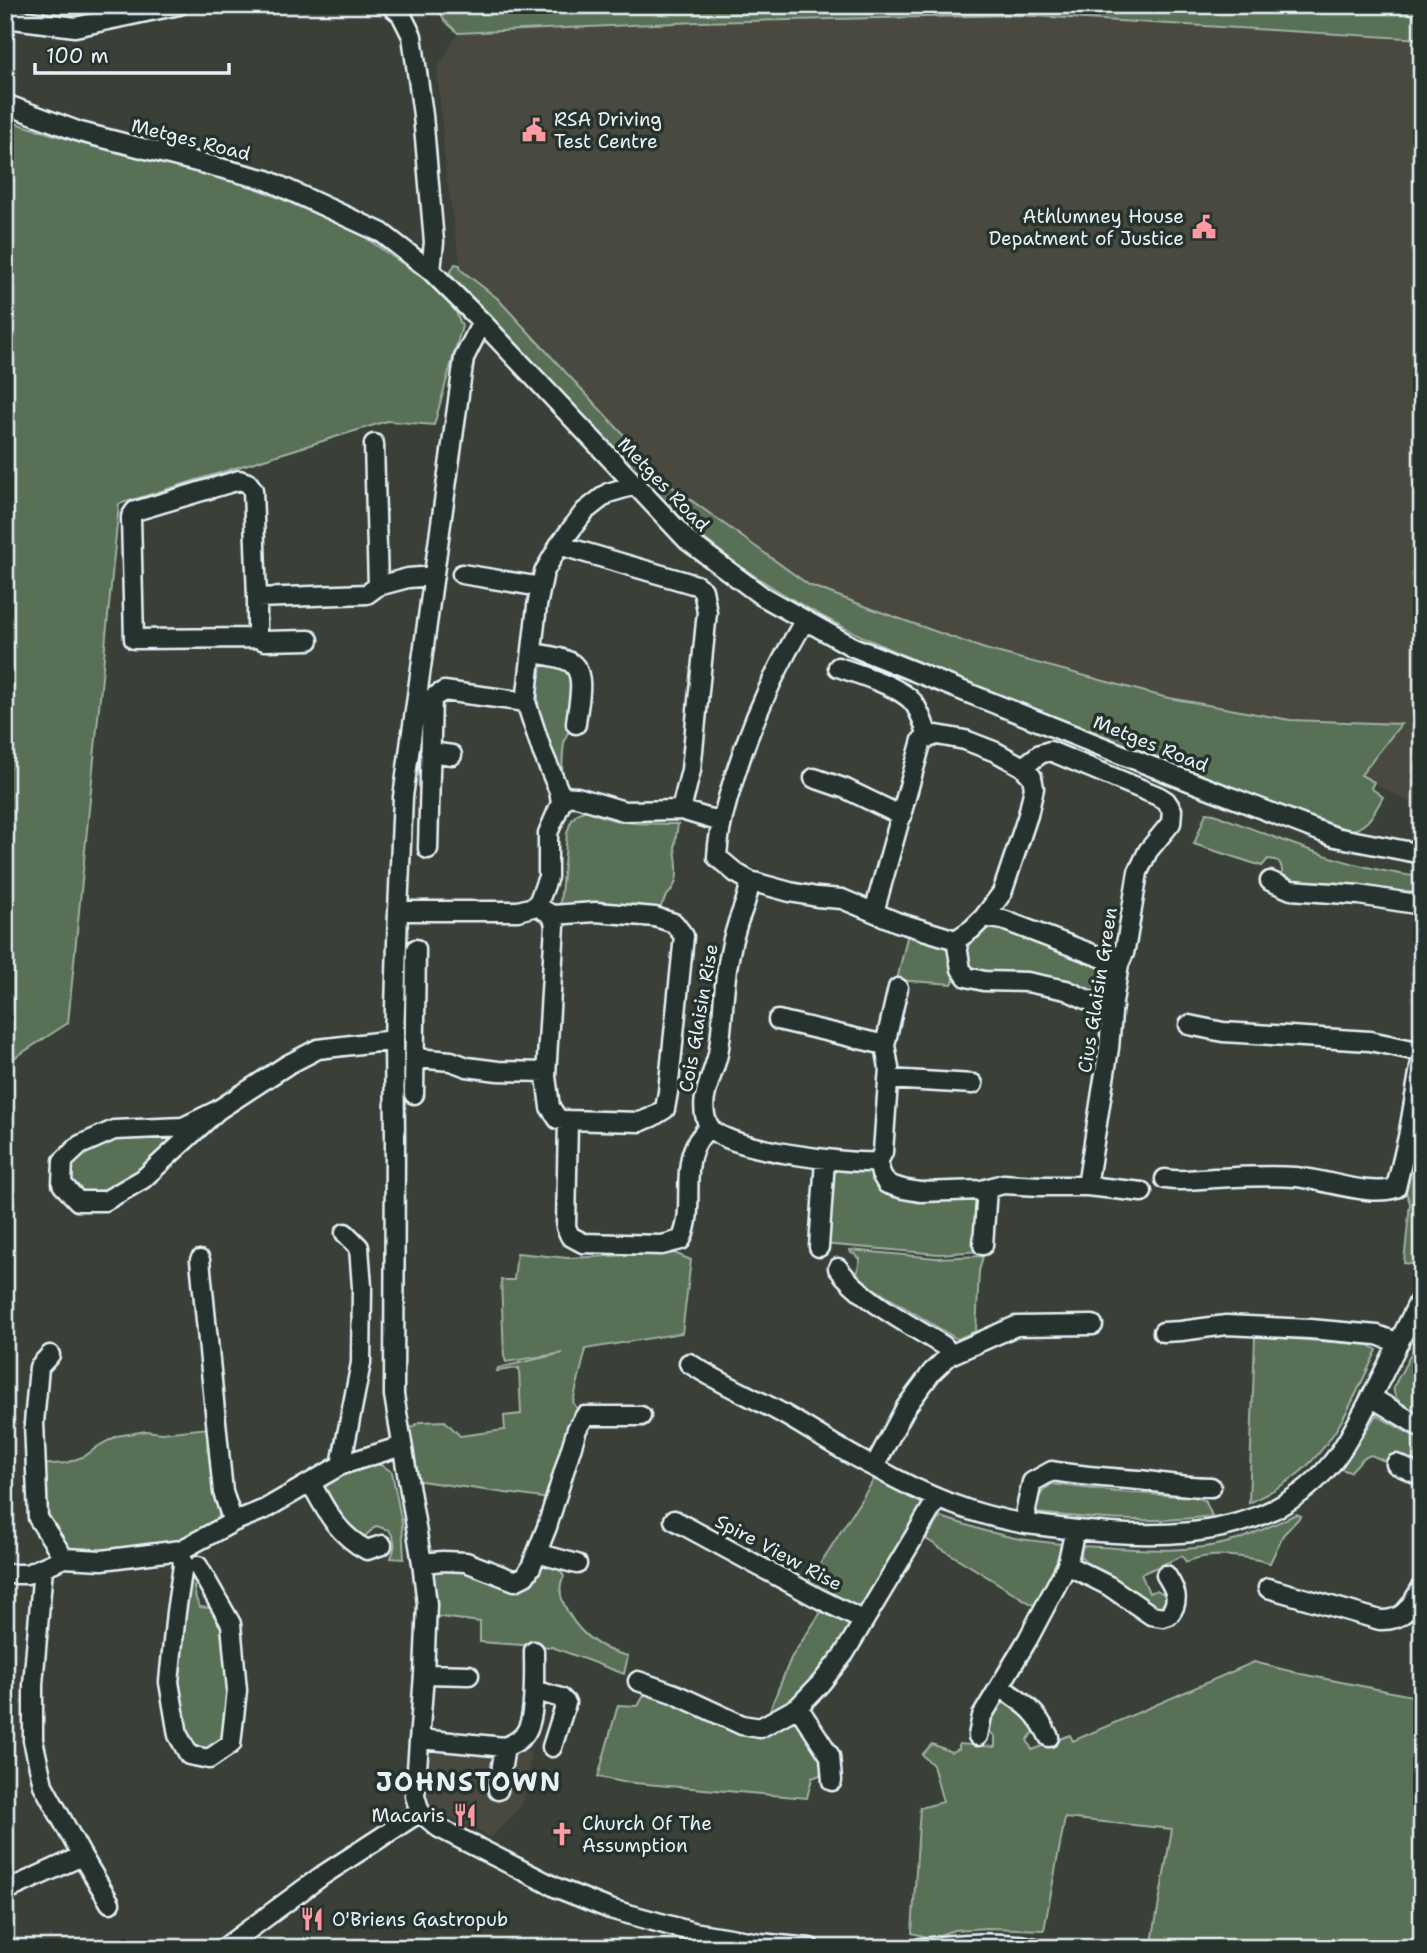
<svg xmlns="http://www.w3.org/2000/svg" width="1427" height="1953" font-family="'Shantell Sans',sans-serif">
<style>
.built{fill:#484a40}
.green{fill:#597055;stroke:#a0b0a6;stroke-width:2}
.lines{fill:none;stroke-linecap:round;stroke-linejoin:round}
.minor-casing{stroke:#e8f1f8;stroke-width:23}
.minor{stroke:#26332d;stroke-width:18}
.labels{text-anchor:middle;stroke-width:7;stroke-linejoin:round;paint-order:stroke}
.poi-label{font-size:19px;fill:#e8f1f8;stroke:#26332d;text-anchor:start}
.street-label{font-size:19px;fill:#e8f1f8;stroke:#26332d}
.district-label{font-size:26px;font-weight:bold;letter-spacing:2px;fill:#e8f1f8;stroke:#26332d}
</style>
<rect width="100%" height="100%" fill="#3a4038"/>
<filter id="ink" filterUnits="userSpaceOnUse"><feTurbulence type="fractalNoise" baseFrequency=".0143" numOctaves="2"/><feDisplacementMap in="SourceGraphic" scale="14" xChannelSelector="R" yChannelSelector="G"/><feConvolveMatrix kernelMatrix="1 2 1 2 8 2 1 2 1" color-interpolation-filters="sRGB"/></filter>
<g filter="url(#ink)">
<path class="built" d="M1017,15L1422,39V809L1361,776L1400,724L1290,720L1164,697L985,649L874,610L809,585L670,485L497,298L461,270L446,173L437,69L458,33L698,22Z
M514,1741L531,1753L523,1803L491,1838L424,1803L425,1773L433,1743Z"/>
<path class="green" d="M437,5H1422V39L1017,15L698,22L458,33L444,20Z
M5,120L91,146L173,164L239,181L356,231L423,278L454,308L462,326L434,425L387,421L119,504L68,1023L11,1060L5,1061Z
M455,264L460,265L461,270L497,298L670,485L809,585L875,610L985,649L1164,697L1290,720L1401,724L1361,775L1374,782L1371,788L1383,797C1374,812 1368,829 1349,830C1242,793 1138,751 1034,709C920,663 807,621 711,544C616,468 546,366 457,283L450,273Z
M548,661L554,662L576,676L572,728C561,737 563,760 562,774C543,736 533,713 540,669L542,664Z
M587,810C615,826 647,823 678,824C677,832 675,839 675,847C676,858 679,870 676,881C673,893 661,898 660,911L563,906L560,904L567,834C570,822 573,813 587,810Z
M1206,813L1214,814C1281,840 1350,869 1422,877V900L1302,886L1283,878C1281,865 1283,860 1268,859L1262,866L1194,844Z
M989,924L1111,970L1107,998L973,972C959,948 971,939 989,924Z
M908,933L951,947L957,974L952,984L897,980Z
M1422,1102V1264L1421,1265L1404,1263L1410,1203L1405,1189Z
M182,1132L138,1175L115,1190L88,1196L69,1185L68,1164L77,1155L113,1137Z
M837,1168L870,1170L875,1174L979,1199V1251L939,1254L823,1244L831,1175Z
M850,1250L936,1258L983,1256L979,1271L976,1331L957,1339L873,1288L857,1275L860,1259L854,1254L851,1253Z
M517,1253L568,1258L674,1253L691,1260L682,1333L585,1349V1353L573,1402L580,1414L549,1499L414,1480L406,1431L420,1422L445,1421L460,1436L505,1430L504,1416L521,1414L519,1368L497,1371L498,1368L563,1353L506,1362L504,1356L501,1280H514Z
M1422,1333L1417,1345L1422,1348V1415C1409,1408 1391,1402 1394,1386Z
M1255,1336L1369,1345L1377,1350C1358,1389 1340,1434 1308,1465C1292,1481 1269,1493 1249,1503Z
M1376,1415L1422,1441V1469L1394,1454L1387,1462L1371,1455L1363,1458L1350,1472L1341,1469Z
M209,1428L220,1511L217,1521L190,1538L138,1547L104,1551L77,1552L66,1549L45,1516L40,1465L66,1463L85,1456L100,1445L117,1436L146,1431L162,1433Z
M373,1463L383,1466L392,1472L402,1524L404,1559L391,1558C396,1546 396,1540 389,1530L376,1526L362,1539C345,1528 330,1507 324,1488L330,1478Z
M875,1478L919,1500L924,1507L865,1606L854,1611L806,1586Z
M1052,1484L1118,1492L1194,1497L1205,1500L1212,1516C1154,1524 1094,1519 1036,1513C1036,1499 1041,1490 1052,1484Z
M1296,1514L1301,1516L1283,1535L1270,1563C1244,1556 1211,1551 1186,1562L1182,1556L1141,1574L1149,1593L1157,1590L1165,1595V1602L1161,1606L1155,1605L1109,1574L1085,1562L1081,1556L1082,1546C1132,1549 1188,1555 1237,1540C1257,1533 1277,1523 1296,1514Z
M941,1517L985,1531L1019,1539L1062,1544L1055,1566L1038,1608L926,1539Z
M543,1565C554,1564 560,1566 564,1577C559,1583 560,1595 563,1602C575,1631 597,1649 628,1656L624,1674L552,1647L480,1642V1622L433,1616L431,1571L466,1570L505,1585Z
M194,1568L202,1580L194,1587L196,1599L200,1607L210,1608L215,1611L228,1637V1733L215,1749L203,1753L194,1749L181,1720L176,1663L190,1571Z
M823,1609L849,1623V1632C827,1663 805,1703 767,1717L791,1658Z
M1254,1662L1301,1674L1422,1698V1948H1151L1172,1829L1065,1818L1044,1930L987,1928L954,1930L931,1938L912,1933L920,1808L943,1802L933,1765L922,1755L932,1744L951,1752L959,1749V1744L995,1747V1736L984,1728L997,1706L1007,1701L1016,1706L1034,1725V1732L1027,1740L1032,1750L1070,1735L1073,1741Z
M646,1692L722,1719H793L822,1755L824,1764L820,1775L812,1778L807,1798L623,1782L598,1777L618,1705L638,1706Z"/>
<g class="lines">
<g class="minor-casing">
<path id="minor" d="M390,5L401,14L412,36L423,115L434,242L431,271
M14,19L75,27L179,5
M5,104L80,132L267,180L382,233L431,271L482,322L688,541L762,596L853,647L1173,775L1335,837L1422,854
M482,322L464,358L403,797L398,911L394,1040L395,1138L394,1395L422,1563L427,1604L424,1674L415,1796L420,1812L439,1828L557,1888L610,1909L693,1932L760,1943L810,1948
M374,444L378,586L408,578L434,576
M559,545L696,585L703,590L707,612L691,770L681,810
M462,574L541,587
M257,598V638L134,639L131,517L135,511L239,480L248,483L253,490L257,598L367,594L378,586
M805,620C771,676 746,735 728,798C722,819 718,836 717,857L736,873L750,881L790,892L817,897L842,899L897,922L956,940L972,929L984,917L1003,920L1119,964
M257,638L265,641L309,640
M532,653C544,655 559,656 570,662C588,673 577,707 576,724
M838,667C858,674 899,686 913,702C921,712 924,726 929,738
M526,702L537,606L544,572L560,544L585,511L608,493L635,485
M430,752L452,755
M1023,767L1040,754L1050,751L1158,796L1166,801L1172,810L1171,823L1148,851L1138,872L1127,939L1124,953L1119,964L1113,1002L1109,1048L1087,1186
M814,778L846,789L902,816
M560,796L577,797L624,811L681,810L721,822
M750,881C749,896 743,908 738,922C734,934 731,946 729,958C722,990 724,1022 718,1054C713,1077 696,1102 709,1126C722,1150 850,1164 878,1162L881,1174L887,1184L903,1189L920,1192L982,1190L1003,1184L1040,1186H1087L1142,1192
M1270,881L1291,890L1359,895L1422,905
M537,906L552,915L555,925L546,1076L550,1107L558,1119L565,1120L640,1122L652,1117L665,1109L668,1092L684,936L674,923L655,917L596,912L552,915
M398,911H518L537,906L548,877V833L561,803L559,791L542,751L526,702L444,691L432,698L428,849
M874,912L922,740L937,735L965,740L996,752L1023,767L1032,777L1034,788L1028,815L1002,893L984,917
M956,940L961,969L967,977L984,981L1027,982L1066,990L1090,1001L1113,1007
M778,1020L885,1045
M1189,1025L1223,1032L1370,1041L1422,1052
M416,1058L451,1061L467,1067L498,1071L546,1072
M888,1079L973,1084
M414,1094L416,949
M218,1110L143,1179L105,1201H78L62,1184L63,1161L80,1145L114,1130L183,1127L218,1110L287,1065L318,1049L394,1040
M568,1120L566,1227L570,1236L583,1243L662,1245L681,1240C699,1204 673,1157 710,1127
M878,1162L883,1152L889,1068L885,1045L898,988
M1165,1179C1182,1182 1197,1179 1214,1178C1240,1177 1268,1175 1295,1177C1324,1179 1368,1197 1396,1188L1408,1137L1422,1056
M983,1245L987,1189
M819,1247L825,1160
M200,1260L223,1492L233,1522
M838,1268C861,1300 911,1325 944,1346L950,1355
M1093,1325L1016,1326L950,1355L932,1372L906,1407L874,1467C924,1495 971,1515 1027,1524L1026,1509L1032,1482L1052,1471C1081,1476 1110,1478 1139,1480C1163,1483 1186,1487 1211,1487
M1163,1332L1181,1331L1226,1325L1310,1329L1377,1335L1399,1343
M50,1355L39,1367L34,1423L38,1518L64,1558
M689,1363C719,1383 753,1397 785,1415C815,1432 843,1452 874,1467
M1371,1397L1422,1428
M1396,1464L1422,1476
M341,1465L361,1363L362,1287L359,1247L345,1233
M311,1483C326,1511 338,1535 367,1550L382,1545
M674,1520L816,1597L864,1621
M1027,1524C1128,1537 1258,1553 1331,1464C1346,1446 1356,1425 1367,1405C1386,1369 1404,1332 1422,1295
M181,1550L183,1565L176,1612L169,1682L178,1735L189,1755L209,1759L231,1744L237,1690L231,1624L198,1566
M537,1553L577,1564
M422,1563L443,1561L466,1562L515,1581L525,1576L531,1567L547,1527L577,1429L585,1416H641
M1067,1565L1109,1586L1151,1615L1163,1617L1169,1615C1181,1600 1175,1589 1166,1575
M5,1574H27L64,1558L102,1560L181,1550L233,1522L265,1509L341,1465L402,1446
M1268,1588L1380,1620C1405,1621 1410,1606 1422,1587
M424,1674L469,1675
M638,1681L675,1694L742,1725L760,1728L798,1707L821,1683L844,1654L937,1499
M1000,1687C1025,1704 1035,1709 1049,1737
M534,1690L561,1698L566,1703L552,1747
M798,1707L830,1756L832,1781
M978,1736L982,1716L1028,1639L1067,1565L1075,1530
M419,1739L505,1747C513,1744 523,1739 527,1730C536,1714 534,1670 534,1651
M498,1790L505,1747
M82,1856L110,1903
M5,1891L82,1856L43,1785L33,1740V1684L43,1568
M224,1948L323,1875L420,1812
M921,1948C961,1944 997,1940 1036,1948"/>
</g>
<use href="#minor" class="minor"/>
</g>
</g>
<defs>
<g id="civic-bare" transform="scale(1.89)"><path d="M-.6-6.5H3V-4.5H.6V-3L4-1V1h2V6H-6V1h2V-1L-.6-3ZM-1.2 2.5V6h2.4V2.5Z" fill="#ff9aa2" stroke="#26332d" stroke-width="2.5" paint-order="stroke"/></g>
<g id="restaurant-bare" transform="scale(1.89)"><path d="M-5-6h1v4h1v-4h1v4h1v-4h1v5L-1.5 .5V6h-2V.5L-5-1ZM5-6V6H3V1.5H1.5Q1.5-4 5-6Z" fill="#ff9aa2" stroke="#26332d" stroke-width="2.5" paint-order="stroke"/></g>
<g id="church-bare" transform="scale(1.89)"><path d="M-1.2-6h2.4v3.5h3.3v2.4h-3.3V6h-2.4V-.1h-3.3v-2.4h3.3Z" fill="#ff9aa2" stroke="#26332d" stroke-width="2.5" paint-order="stroke"/></g>
</defs>
<g fill-rule="evenodd">
<use href="#civic-bare" x="534" y="130"/>
<use href="#civic-bare" x="1204" y="227"/>
<use href="#restaurant-bare" x="465" y="1815"/>
<use href="#church-bare" x="562" y="1834"/>
<use href="#restaurant-bare" x="312" y="1919"/>
</g>
<g class="labels">
<g class="poi-label">
<text x="554" y="126">RSA Driving<tspan x="554" dy="22">Test Centre</tspan></text>
<text x="1184" y="223" text-anchor="end">Athlumney House<tspan x="1184" dy="22">Depatment of Justice</tspan></text>
<text x="445" y="1822" text-anchor="end">Macaris</text>
<text x="582" y="1830">Church Of The<tspan x="582" dy="22">Assumption</tspan></text>
<text x="332" y="1926">O'Briens Gastropub</text>
</g>
<g class="street-label">
<text transform="translate(191 139) rotate(14)" y="7">Metges Road</text>
<text transform="translate(664 484) rotate(46)" y="7">Metges Road</text>
<text transform="translate(1151 743) rotate(22)" y="7">Metges Road</text>
<text transform="translate(1097 990) rotate(-81)" y="7">Cius Glaisin Green</text>
<text transform="translate(698 1018) rotate(-80)" y="7">Cois Glaisin Rise</text>
<text transform="translate(779 1552) rotate(28)" y="7">Spire View Rise</text>
</g>
<g class="district-label">
<text x="469" y="1791">JOHNSTOWN</text>
</g>
</g>
<rect width="1427" height="1953" fill="none" stroke="#26332d" stroke-width="28"/>
<rect x="14" y="14" width="1399" height="1925" fill="none" stroke="#e8f1f8" stroke-width="2.5" filter="url(#ink)"/>
<path d="M35 63v10h194v-10" fill="none" stroke="#e8f1f8" stroke-width="3.5"/>
<text x="46" y="63" font-size="21" fill="#e8f1f8" stroke="#26332d" stroke-width="5" paint-order="stroke">100 m</text>
</svg>
